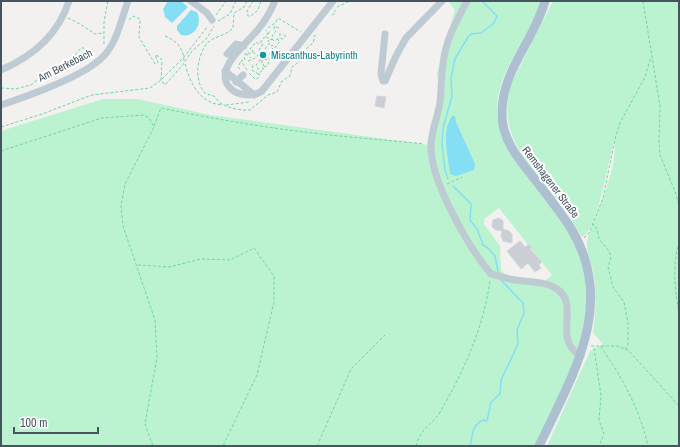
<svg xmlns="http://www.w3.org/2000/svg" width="680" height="447" font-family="'Archivo Narrow',sans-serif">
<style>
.green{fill:#bbf3d0;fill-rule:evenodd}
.water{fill:#84dff4}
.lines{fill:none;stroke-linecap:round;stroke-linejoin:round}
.stream{stroke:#84dff4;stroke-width:1.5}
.building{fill:#cbcfd5;stroke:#d3d6dc}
.path{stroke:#70d5a1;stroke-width:1;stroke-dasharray:3 2;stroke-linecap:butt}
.minor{stroke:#bfcbd3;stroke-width:7}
.major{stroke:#adc0d1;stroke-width:9}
.culture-dot{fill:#0f9aa8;stroke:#fff;stroke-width:1.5}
.labels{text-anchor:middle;stroke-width:4;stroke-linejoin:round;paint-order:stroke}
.culture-label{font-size:11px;fill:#0d838f;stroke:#fff;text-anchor:start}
.street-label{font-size:11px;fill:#46545f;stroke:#fff}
</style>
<rect width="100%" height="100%" fill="#f3f0f0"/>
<path class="green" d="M448,1H541C529,39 496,71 497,112C498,144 518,165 537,189C549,203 561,219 570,235C610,309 566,379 535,446H1V131L103,99H138L210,115L429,145L440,94L437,73L455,10ZM499,208L552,275L544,282L506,276L501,270L500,246L484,224V219Z
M553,1H679V446H547L590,351L603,344L593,333C596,313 596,294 594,275C592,262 584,249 588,237C596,211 619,168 614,140C610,156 597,232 582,237C575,227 570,216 562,206C532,168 494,136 512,82Z"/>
<path class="water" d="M168,1H181L188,7L172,23L165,17L163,9Z
M191,10L197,12C203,24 194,38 181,35L177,30V26Z
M452,116H455L456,122L475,164L474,170L456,176L450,174C448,156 441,132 452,116Z"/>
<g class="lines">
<path class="stream" d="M448,179L445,170L442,144L443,128L452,96L451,78L455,59L468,37L471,34L481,33L494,23L497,16L482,1
M453,186L471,204L470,220L477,229L483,245L488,248L495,256L498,271
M470,446C473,435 471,426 483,420L487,421L491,402L500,394L501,380L518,344L517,330L524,313L523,303L501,280"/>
</g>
<path class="building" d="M377,96L386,97L384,108L375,106Z
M499,218L503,221V229L509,231L512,234V243L503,241L501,236L502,231L496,230L492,227L493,220Z
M520,241L525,247L529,244L532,248L530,249L542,262L539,265L541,268L535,272L528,263L521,269L507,251Z"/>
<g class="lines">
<path class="path" d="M247,1L244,7L234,13L233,28C225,37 211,36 205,46C197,59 194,81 205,93C208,95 211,95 214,96C216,98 218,101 220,103C229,108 241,111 250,110L268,95L277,92L282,81L290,76L292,67L303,59L307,48L313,43L315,35
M253,1L247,11L248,16H251L258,10L261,1
M643,1L660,106L659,142L660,155L676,194L679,206
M337,7L350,1
M216,15L226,1
M332,15L335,13V10
M68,18L80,24L95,34L104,33
M129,20L133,16L140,19L139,37L155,64L158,62L155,55L158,56L162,60L161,80L165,85L182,66L192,51L207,38L214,26
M218,21L230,14L236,1
M276,27L279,28
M268,28L275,23L278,18L301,32
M280,33V37
M268,34L270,31
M165,36C176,40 184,49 184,61
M266,37L271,40L273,37L272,36L276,31L274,29L275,24
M272,39L274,41L280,38L283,39L286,35L283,34
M104,44V22L108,1
M265,49L270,43L268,42L269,40
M253,52L258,56
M261,53L263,57
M246,54L251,58
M260,59L262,62
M248,61L255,58L262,52L259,50L263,44L261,42
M185,64C190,83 200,104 223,105
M253,65L252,70L258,74
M264,66L266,67L270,60
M240,69L238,67L241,61
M247,70L241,61L245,60L244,56L247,52L250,54L253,51L250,49L256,42L259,44L268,33L266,30
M259,70L256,65L260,60
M249,73L255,79H257L260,75L258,74L264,69L262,68L264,65L261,63L265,59L268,60L271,56L269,54L275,51L271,47L272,45L275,48L280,41L278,40
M1,88L15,89L31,85L49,70L69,62L81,48H84L86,51L80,60L84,62L89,59
M226,105L249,102
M154,126L161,108C214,119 267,128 321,134C355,138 389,140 424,144
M1,127L42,114L92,95L150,88L161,80L184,57L208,26
M1,151L102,118L144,115L149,118L154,127L125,184L121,206L123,226L155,320L157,357L145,424L153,446
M447,184L462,177
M592,223L597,229L599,239L609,251L611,257L608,267L613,287L624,302L628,323V346L625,349
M584,238L589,233L603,198L615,139L620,123L645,77L651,57
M679,242C672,266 675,289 679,314
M138,265L169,267L201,259L230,260L254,248L274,276V302L257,375L223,446
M591,346H600C622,376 640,410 648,446
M601,346H617L628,350L679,406
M594,348L601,396L599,420L604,434L599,446
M317,446L351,369L385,335
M416,446C422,425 431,427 440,412C464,371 483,329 490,281"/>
<path class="minor" d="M191,1L207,13L212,20
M275,1C271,10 266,20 259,28C249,42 217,65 227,84C230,89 235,93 241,94C249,96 256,95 262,91L333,1
M467,1C459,17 450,31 446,48C441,66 442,84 440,102C438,116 432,129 431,144C429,179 469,248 491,274C499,276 507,279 515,280C529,282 545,281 557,289C581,305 551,339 581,356
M385,34L381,74L383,81H385L396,56L406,38L442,1
M227,54L236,44L244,46
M1,70C34,56 58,35 69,1
M225,71L254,95
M236,82L243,75
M1,105C28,96 92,74 107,52C118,38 122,17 128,1"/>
<path class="major" d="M539,446C572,376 618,304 570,227C561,213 550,199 540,186C524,165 502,143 502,115C501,71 534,41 545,1"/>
</g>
<circle class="culture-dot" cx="263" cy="55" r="4"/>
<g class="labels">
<g class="culture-label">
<text x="271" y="59">Miscanthus-Labyrinth</text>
</g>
<g class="street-label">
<text transform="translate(65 65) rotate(-27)" y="4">Am Berkebach</text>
<text transform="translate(551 182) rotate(53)" y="4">Remshagener Straße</text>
</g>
</g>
<rect width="680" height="447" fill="none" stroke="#46545f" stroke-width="4"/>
<path d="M14 427v6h84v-6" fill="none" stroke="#46545f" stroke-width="2"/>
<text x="20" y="427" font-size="12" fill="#46545f" stroke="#ffffff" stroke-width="3" paint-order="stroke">100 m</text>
</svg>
